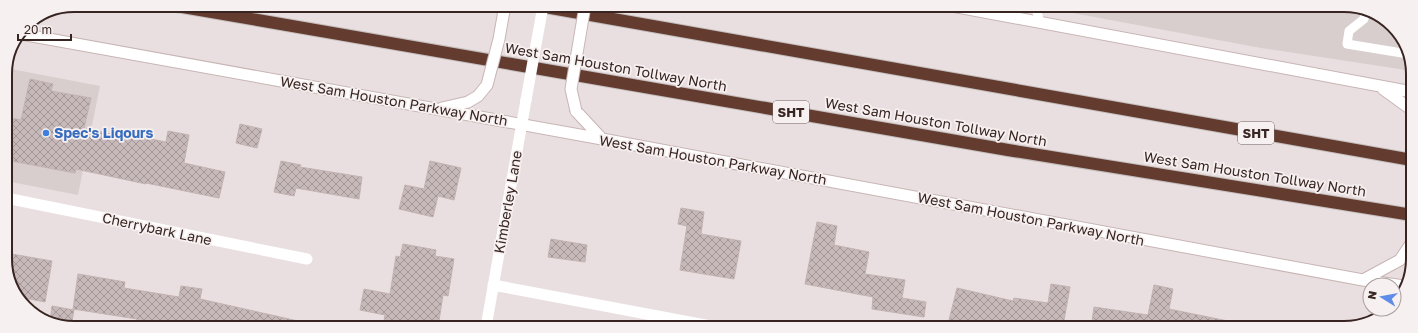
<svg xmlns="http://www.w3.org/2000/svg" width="1418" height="333" font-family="'Golos Text',sans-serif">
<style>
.built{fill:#d9cece}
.building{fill:url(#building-cross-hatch);stroke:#c3b3b2}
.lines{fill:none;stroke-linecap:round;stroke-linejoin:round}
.secondary-casing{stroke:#c8b5b4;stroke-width:13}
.motorway-casing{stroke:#c3bebd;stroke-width:14}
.service{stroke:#fff;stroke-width:9}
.minor{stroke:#fff;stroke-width:11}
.tertiary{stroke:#fff;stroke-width:11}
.secondary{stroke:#fff;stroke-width:11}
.motorway{stroke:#633b2f;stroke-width:12}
.secondary-bridge-casing{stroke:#c8b5b4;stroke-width:13;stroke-linecap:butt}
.tertiary-bridge{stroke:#fff;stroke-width:11}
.secondary-bridge{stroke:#fff;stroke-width:11}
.shop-dot{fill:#3f7fe0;stroke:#f6f0f0;stroke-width:1.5}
.labels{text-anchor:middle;stroke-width:3.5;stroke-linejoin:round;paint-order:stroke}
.shield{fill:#f6f0f0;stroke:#716260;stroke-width:1}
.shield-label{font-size:13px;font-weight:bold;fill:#382522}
.street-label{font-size:14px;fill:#382522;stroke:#f6f0f0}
.shop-label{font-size:14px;font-weight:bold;fill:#366cbe;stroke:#f6f0f0;text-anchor:start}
.rim{fill:none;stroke:#382522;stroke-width:2}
</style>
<defs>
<pattern id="building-cross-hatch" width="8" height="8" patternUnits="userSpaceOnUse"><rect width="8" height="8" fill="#c7b9b9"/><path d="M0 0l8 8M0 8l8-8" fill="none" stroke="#a39696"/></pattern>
</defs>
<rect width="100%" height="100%" fill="#eadfe0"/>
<path class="built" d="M1035,6H1358L1393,25L1412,60V71L1261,48Z
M6,68L100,86L78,195L6,181Z"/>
<path class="building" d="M30,79L53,84L51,91L91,98L84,128L129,138L130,135L166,142L168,131L189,135L184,163L225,172L219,198L146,183V184L76,169L75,173L6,160V147L11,118L21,120Z
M240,124L262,129L257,148L236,143Z
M281,161L301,165L300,167L362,177L359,199L296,188L294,196L274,192Z
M430,161L461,168L454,200L438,196L433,217L399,209L405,185L424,189Z
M681,208L704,212L701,234L741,241L734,279L680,270L687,226L678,224Z
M817,222L837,226L834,245L869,252L865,274L905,280L902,298L926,302L924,317L872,309L873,297L805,284Z
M551,239L587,245L585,262L548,257Z
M403,244L436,250L435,256L454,259L448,296L443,295L438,327H383L385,315L360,310L364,289L390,294L396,256L400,257Z
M6,253L52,261L45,302L19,297L6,273Z
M78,274L125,282L124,288L179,297L181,286L202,289L200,299L298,321L297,327H136L137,319L73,309Z
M1051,284L1070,287L1063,326L1042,323L1041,328H1031L999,322L998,328H985L949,320L957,288L1013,301L1014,298L1048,303Z
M1154,285L1173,289L1169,309L1228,321L1227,328H1091L1094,307L1148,315Z
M52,306L74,310L71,327H60L50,321Z"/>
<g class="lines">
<g class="secondary-casing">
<path id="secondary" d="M952,6L1412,92
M21,34L602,139L1363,280L1404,286
M1383,89L1412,110
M442,108L468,102
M576,111L602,139
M1363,280L1400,260L1412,242"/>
</g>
<g class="motorway-casing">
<path id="motorway" d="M171,5L1008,150L1412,215
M534,5L1412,160"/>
</g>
<path class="service" d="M1035,6L1040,22
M1365,10L1364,19L1349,31L1347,44L1408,54"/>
<path class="minor" d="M6,198L307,259
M493,285L716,327"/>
<path class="tertiary" d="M486,327L526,100"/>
<use href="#secondary" class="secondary"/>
<use href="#motorway" class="motorway"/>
<g class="secondary-bridge-casing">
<path id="secondary-bridge" d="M468,102L478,96L487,85L499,39L505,5
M576,111L571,89L585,6"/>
</g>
<path class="tertiary-bridge" d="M526,100L543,6"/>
<use href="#secondary-bridge" class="secondary-bridge"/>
</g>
<circle class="shop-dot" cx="46" cy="133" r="4"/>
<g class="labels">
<g class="shield">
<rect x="773" y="101" width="36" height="22" rx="3"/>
<rect x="1238" y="122" width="36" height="22" rx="3"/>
</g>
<g class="shield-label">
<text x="791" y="117">SHT</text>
<text x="1256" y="138">SHT</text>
</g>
<g class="street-label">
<text transform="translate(616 67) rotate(10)" y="5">West Sam Houston Tollway North</text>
<text transform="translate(394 101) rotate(10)" y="5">West Sam Houston Parkway North</text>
<text transform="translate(936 122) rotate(10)" y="5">West Sam Houston Tollway North</text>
<text transform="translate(713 160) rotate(10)" y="5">West Sam Houston Parkway North</text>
<text transform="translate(1255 174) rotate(9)" y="5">West Sam Houston Tollway North</text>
<text transform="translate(508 202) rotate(-80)" y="5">Kimberley Lane</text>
<text transform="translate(1031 219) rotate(11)" y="5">West Sam Houston Parkway North</text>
<text transform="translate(157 229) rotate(12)" y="5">Cherrybark Lane</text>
</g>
<g class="shop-label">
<text x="54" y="138">Spec's Liqours</text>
</g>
</g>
<path d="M0 0H1418V333H0ZM74 12H1344A62 62 0 0 1 1406 74V259A62 62 0 0 1 1344 321H74A62 62 0 0 1 12 259V74A62 62 0 0 1 74 12Z" fill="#f6f0f0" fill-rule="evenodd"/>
<path class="rim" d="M74 12H1344A62 62 0 0 1 1406 74V259A62 62 0 0 1 1344 321H74A62 62 0 0 1 12 259V74A62 62 0 0 1 74 12Z"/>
<g transform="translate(1382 297) rotate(281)"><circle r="19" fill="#f6f0f0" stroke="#aa9f9e"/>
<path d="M0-3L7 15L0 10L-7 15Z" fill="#5f8ce8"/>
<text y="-6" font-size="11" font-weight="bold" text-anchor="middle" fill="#382522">N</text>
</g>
<path d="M18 34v6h53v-6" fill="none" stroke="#382522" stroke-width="2"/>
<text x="24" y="34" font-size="12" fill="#382522" stroke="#f6f0f0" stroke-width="3" paint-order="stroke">20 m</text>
</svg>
